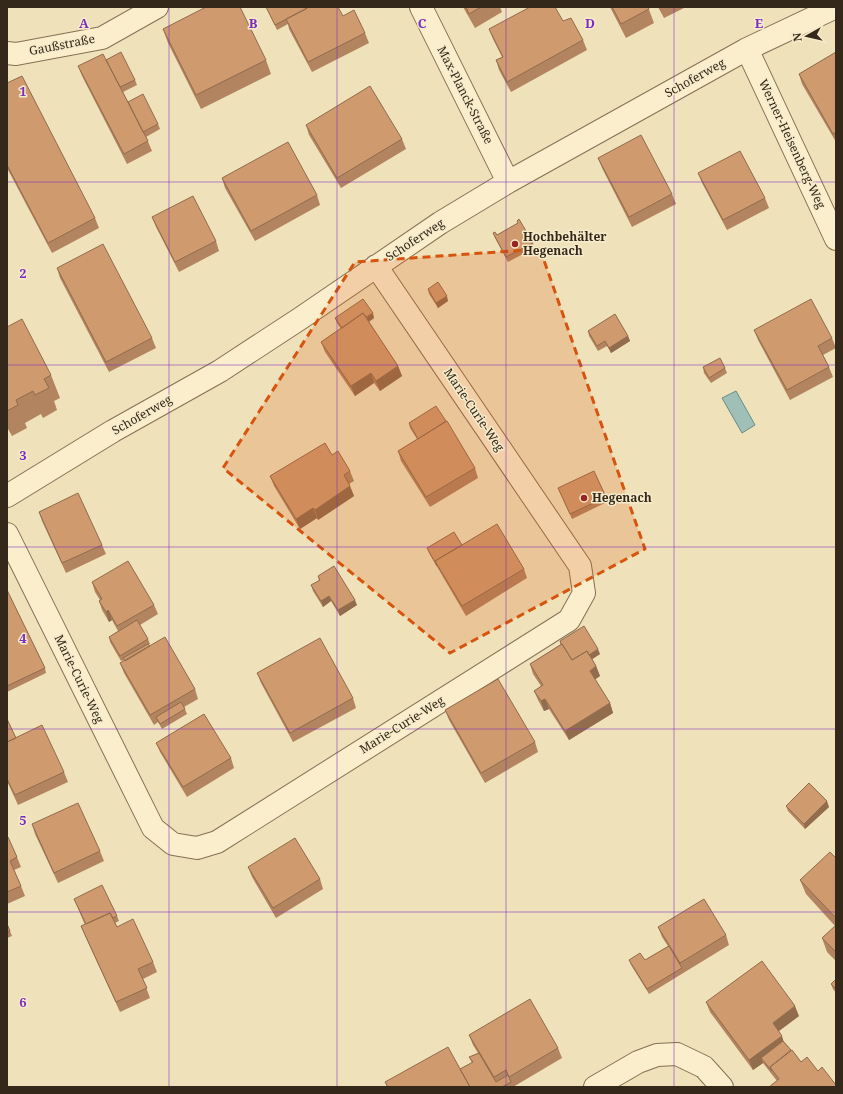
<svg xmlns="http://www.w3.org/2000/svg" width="843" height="1094" font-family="'Noto Serif',serif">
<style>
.water{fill:#9fbfb7;stroke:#678d84}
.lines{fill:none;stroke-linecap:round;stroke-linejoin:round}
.minor-casing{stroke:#867054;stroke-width:24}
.minor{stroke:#faeecd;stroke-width:22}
.wall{fill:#b2845f}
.shaded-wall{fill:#916c4d}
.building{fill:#cf9a6e;stroke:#916c4d}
.marked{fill:#d6540d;fill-opacity:0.2;stroke:#d6540d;stroke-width:3;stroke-dasharray:8 5;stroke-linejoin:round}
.grid{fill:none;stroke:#7b2cbf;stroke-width:1;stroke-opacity:0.55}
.poi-dot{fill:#972522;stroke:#f6ebca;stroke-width:1.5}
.labels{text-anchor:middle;stroke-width:3;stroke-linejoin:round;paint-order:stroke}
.street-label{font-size:12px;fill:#34281a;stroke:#f6ebca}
.poi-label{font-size:12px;font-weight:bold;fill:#34281a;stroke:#f6ebca;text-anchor:start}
.grid-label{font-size:13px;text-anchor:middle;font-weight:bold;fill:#7b2cbf;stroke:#f6ebca;stroke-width:3;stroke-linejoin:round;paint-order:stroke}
</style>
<rect width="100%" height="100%" fill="#efe1ba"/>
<path class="water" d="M736,391L755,425L742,433L722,398Z"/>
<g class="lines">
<g class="minor-casing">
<path id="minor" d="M421,7L508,182
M747,49L836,239
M7,53L16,54L102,38L157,7
M7,496L113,431L220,371L301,318L440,223L508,182L747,49L836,7
M7,534L153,828L173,844L197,848L217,842L569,620L584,593L580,566L376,266
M595,1087L638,1062L657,1055L677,1054L704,1067L722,1087"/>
</g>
<use href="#minor" class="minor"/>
</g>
<path class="wall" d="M266,7H305L306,9L343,16L365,33L369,43L312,72L289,29L288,24L277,30Z
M463,7H500L502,12L475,28Z
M610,7H648L654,23L626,38Z
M658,7H686L664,18Z
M563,21L583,40L587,50L511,92L499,70L496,60L502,57L493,39L489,29Z
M163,29L266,60L271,74L201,109L168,43Z
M836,52V142L802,84L799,74Z
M106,60L135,80L137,85L123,92L128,102L158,124L160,129L146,137L152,151L127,164L82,76L78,66Z
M7,83L95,218L99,228L52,253L7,168Z
M306,125L402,139L406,149L341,188L309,135Z
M598,158L672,194L676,204L632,227L602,168Z
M698,173L765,198L769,208L727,230L702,183Z
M222,178L317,195L320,205L255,241L225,188Z
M152,217L216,241L219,251L179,272L156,227Z
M517,221L533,243L534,248L508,262L495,238L493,233L497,235L518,223Z
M57,268L152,338L156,348L109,372L60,278Z
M428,289L448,301L438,308L429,294Z
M335,318H374L369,322L398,366L402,376L380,391L374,383L355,396L325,352L321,342L341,329L337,323Z
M7,327L51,375L60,398L54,401L57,410L43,418L41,414L25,423L27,428L12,436L7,427Z
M754,330L832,338L836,348L823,355L829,367L833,377L790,400L758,340Z
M588,331L628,336L630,341L611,353L607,346L598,351L589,336Z
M703,367L725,368L727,373L711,383L704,373Z
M409,423L475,468L478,478L430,507L401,461L398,451L417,439L410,428Z
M332,455L350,471L354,481L349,484L354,496L318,520L317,518L300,529L274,486L270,476Z
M558,488L606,497L607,502L572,519Z
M39,512L102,545L106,554L66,573L42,521Z
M462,545L524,569L527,578L466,616L429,553L427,548Z
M318,576L357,605L340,616L331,601L323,607L313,591L311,585L319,581Z
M92,582L154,605L158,614L140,625L148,639L150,644H149L150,646L195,689L198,699L184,707L187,714L162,729L158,722L154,725L124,673L120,663L124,661V660L121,661L110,642L109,637L118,631L112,620L109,622L102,610L99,601L100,600L95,592Z
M7,590L45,668L46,673L7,692Z
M560,641L600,654L592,659L596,666L600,676L595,679L610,703L613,713L569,740L549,709L544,711L538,700L534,691L541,686L533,674L530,664L561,644Z
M257,673L353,698L356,708L293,742L261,683Z
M445,710L535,742L538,752L485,783L449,720Z
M7,719L16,738L64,772L68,782L18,805L7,781Z
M156,743L231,758L234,768L187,797L160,752Z
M786,806L829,807L805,829L788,811Z
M32,824L100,851L104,861L58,883L35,834Z
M7,837L17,857L21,867L14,870L21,886L25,896L7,904Z
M836,858V961L827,952L822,938L835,926L806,894L800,880Z
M248,867L320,879L323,889L276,918L252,877Z
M74,899L117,916L119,921L115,923L117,927L153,962L157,972L143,979L150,998L120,1012L85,936L81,926L85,925Z
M7,924L12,936L7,938Z
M658,927L726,935L729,945L649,994L631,965L629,960H645L668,946L662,937Z
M836,979V993L833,989L831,984Z
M706,1002L799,1016L779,1031L783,1041L791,1050L801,1062L818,1071L836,1085L777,1081L763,1063L753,1070L710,1012Z
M469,1035L558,1048L562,1058L513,1087H387L385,1082L460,1069L472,1063L469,1057L478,1053L473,1045Z"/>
<path class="shaded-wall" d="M447,296L448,301L438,308L436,303Z
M373,313L374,318L346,337L344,332Z
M628,336L630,341L611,353L609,348Z
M398,366L402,376L380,391L376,381Z
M371,373L374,383L355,396L351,386Z
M350,486L354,496L318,520L315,510Z
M313,508L317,518L300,529L296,519Z
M329,596L331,601L323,607L321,601Z
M355,600L357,605L340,616L338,610Z
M108,610L112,620L109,622L106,612Z
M598,649L600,654L576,670L574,665Z
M596,666L600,676L593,681L590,671Z
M545,699L549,709L544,711L541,701Z
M610,703L613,713L569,740L565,731Z
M827,801L829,807L805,829L804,824Z
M795,1006L799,1016L776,1033L773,1023Z
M782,1036L785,1046L761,1058L763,1063L753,1070L749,1060Z"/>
<path class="building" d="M206,7H240L266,60L196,95L163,29Z
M266,7H305L306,9L275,25Z
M309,7H338L343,16L354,10L365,33L308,62L286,19Z
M466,7H481L469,14Z
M530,7H555L563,21L571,18L583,40L507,82L496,60L503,57L489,29Z
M612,7H648L649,9L621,24Z
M121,52L135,80L120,87L106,60Z
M836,52V132L833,134L799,74Z
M103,54L148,141L124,154L78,66Z
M22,76L95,218L48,243L7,165V83Z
M370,86L402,139L337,178L306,125Z
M143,94L158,124L143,132L128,102Z
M641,135L672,194L629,217L598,158Z
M288,142L317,195L251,231L222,178Z
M740,151L765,198L723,220L698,173Z
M193,196L216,241L175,262L152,217Z
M519,219L533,243L506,257L493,233L495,232L497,235L518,223L517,221Z
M103,244L152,338L106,362L57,268Z
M438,282L447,296L436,303L428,289Z
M363,299L373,313L366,317L363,313L342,328L335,318Z
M811,299L832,338L818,346L829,367L787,390L754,330Z
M363,313L398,366L376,381L371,373L351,386L321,342Z
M615,314L628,336L609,348L605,341L597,346L588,331Z
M22,319L51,375L44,379L49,388L35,395L33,391L16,400L18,405L7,411V327Z
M720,358L725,368L709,378L703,367Z
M436,406L446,421L418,439L409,423Z
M447,421L475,468L426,497L398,451Z
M325,443L332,455L338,451L350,471L344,475L350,486L315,510L313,508L296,519L270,476Z
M594,471L606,497L570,514L558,488Z
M78,493L102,545L62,563L39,512Z
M497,524L524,569L462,606L435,561Z
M454,532L462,545L435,561L437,566L427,548Z
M128,561L154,605L117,626L108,610L106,612L99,601L102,599L92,582Z
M334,566L355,600L338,610L329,596L321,601L311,585L320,580L318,576Z
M7,590L45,668L7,686Z
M137,620L148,639L120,656L109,637Z
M584,626L598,649L589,655L587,651L572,660L562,644H561L560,641Z
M165,637L195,689L150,715L120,663Z
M320,638L353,698L290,733L257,673Z
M148,644L150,646L125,661L123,658Z
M562,644L572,660L587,651L596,666L590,671L610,703L565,731L545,699L541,701L534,691L543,685L530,664Z
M498,679L535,742L481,773L445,710Z
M181,702L185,709L160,724L156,717Z
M204,714L231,758L183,787L156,743Z
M7,719L16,738L7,742Z
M42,725L64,772L15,795L7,779V742Z
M809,783L827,801L804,824L786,806Z
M78,803L100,851L54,873L32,824Z
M7,837H8L17,857L10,861L21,886L7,892Z
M295,838L320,879L273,908L248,867Z
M830,852L836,858V918L800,880Z
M102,885L117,916L113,918L110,913L86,924L74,899Z
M704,899L726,935L680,963L658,927Z
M110,913L117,927L133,919L153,962L138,969L147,988L116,1002L81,926Z
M7,924L10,931L7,932Z
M836,925V952L822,938Z
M669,946L682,968L647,989L629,960L640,953L645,960Z
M762,961L795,1006L773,1023L782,1036L749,1060L706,1002Z
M836,979V989L831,984Z
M530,999L558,1048L509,1077L506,1070L494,1077L469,1035Z
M783,1041L791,1050L770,1067L772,1071L761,1058Z
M448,1047L470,1087H388L385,1082Z
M792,1050L801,1062L807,1057L818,1071L822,1067L836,1085V1087H769L779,1079L770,1067Z
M479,1053L496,1082L508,1075L511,1082L502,1087H470L460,1069L473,1062L469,1057Z"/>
<path class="marked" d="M540,249L645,549L450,653L223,468L355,262Z"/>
<path class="grid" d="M169,7V1087M337,7V1087M506,7V1087M674,7V1087M7,182H836M7,365H836M7,547H836M7,729H836M7,912H836"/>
<g class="poi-dot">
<circle cx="515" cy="244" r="4"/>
<circle cx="584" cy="498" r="4"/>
</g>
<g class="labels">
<g class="street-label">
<text transform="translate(62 45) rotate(-11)" y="4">Gaußstraße</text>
<text transform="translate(695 78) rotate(-29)" y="4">Schoferweg</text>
<text transform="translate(465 95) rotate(63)" y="4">Max-Planck-Straße</text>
<text transform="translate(792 144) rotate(65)" y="4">Werner-Heisenberg-Weg</text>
<text transform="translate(415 240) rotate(-33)" y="4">Schoferweg</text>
<text transform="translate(474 410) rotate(56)" y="4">Marie-Curie-Weg</text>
<text transform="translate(142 415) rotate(-30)" y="4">Schoferweg</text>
<text transform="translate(79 679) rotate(64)" y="4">Marie-Curie-Weg</text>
<text transform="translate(402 725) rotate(-32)" y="4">Marie-Curie-Weg</text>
</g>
<g class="poi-label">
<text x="523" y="241">Hochbehälter<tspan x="523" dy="14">Hegenach</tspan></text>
<text x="592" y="502">Hegenach</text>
</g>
</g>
<g class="grid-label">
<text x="84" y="28">A</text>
<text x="253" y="28">B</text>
<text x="422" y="28">C</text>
<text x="590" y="28">D</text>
<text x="759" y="28">E</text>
<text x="23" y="96">1</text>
<text x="23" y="278">2</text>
<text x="23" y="460">3</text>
<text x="23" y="643">4</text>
<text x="23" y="825">5</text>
<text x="23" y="1007">6</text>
</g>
<rect width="843" height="1094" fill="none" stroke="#34281a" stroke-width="16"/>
<g transform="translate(807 36) rotate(262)" stroke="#f6ebca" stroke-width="3" paint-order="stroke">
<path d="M0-3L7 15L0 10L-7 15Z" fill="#34281a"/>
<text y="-6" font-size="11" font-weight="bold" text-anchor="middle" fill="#34281a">N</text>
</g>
</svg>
